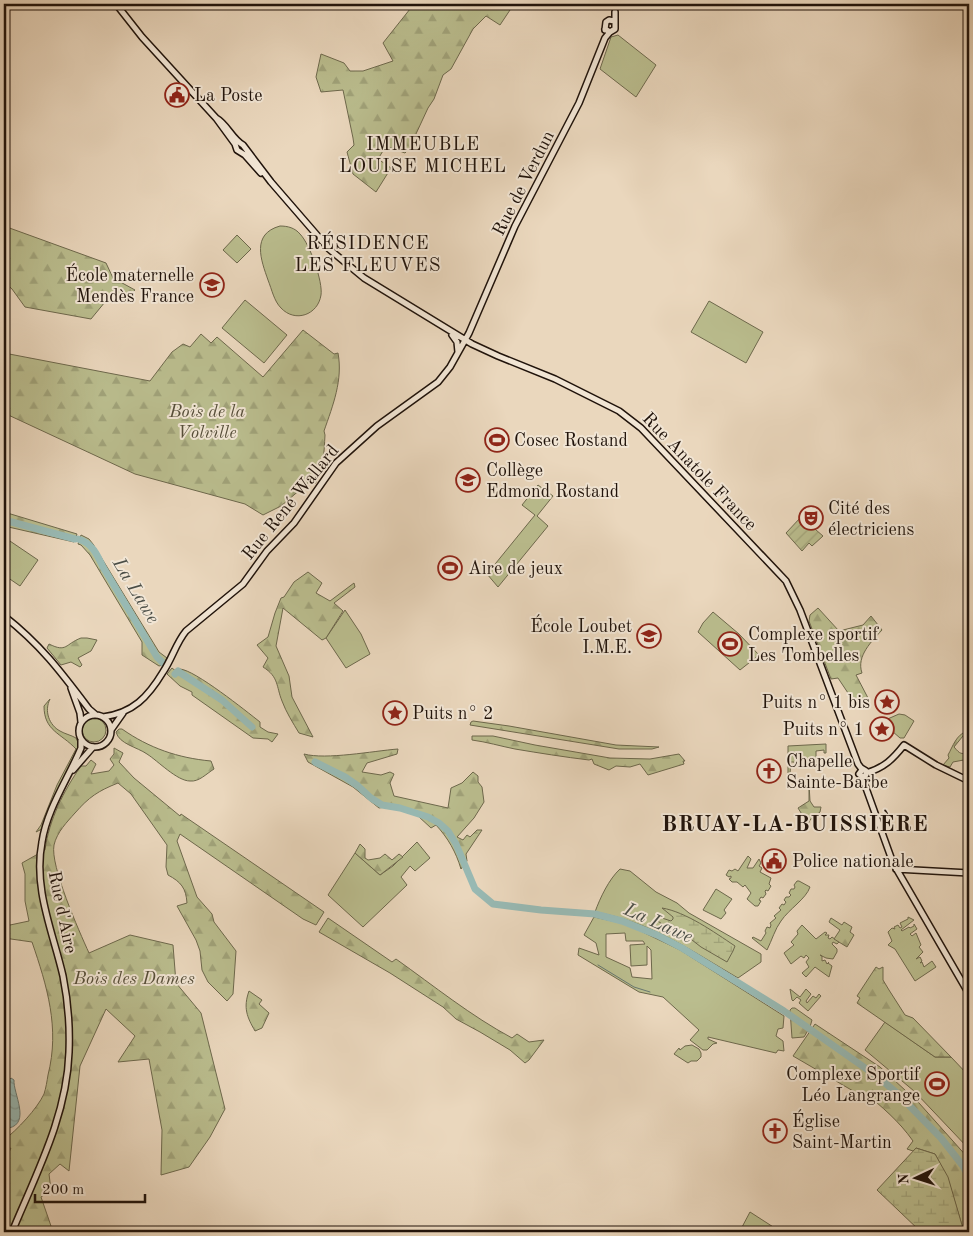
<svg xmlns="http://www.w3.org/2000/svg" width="973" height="1236" font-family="'Old Standard TT',serif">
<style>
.grass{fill:#babd8e;stroke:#6d684c;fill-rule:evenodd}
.forest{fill:url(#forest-firs);stroke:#6d684c}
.wetland{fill:url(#wetland-marsh);stroke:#6d684c}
.garden{fill:url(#garden-furrows);stroke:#6d684c}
.water{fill:url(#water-waves);stroke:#687770}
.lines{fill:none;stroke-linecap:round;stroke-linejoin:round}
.stream{stroke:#687770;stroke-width:1}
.river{stroke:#98b9b3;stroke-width:7}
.secondary-casing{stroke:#20130b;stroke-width:8}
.secondary{stroke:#f1e5d4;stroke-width:5}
.labels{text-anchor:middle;stroke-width:4;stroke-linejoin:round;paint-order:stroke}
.poi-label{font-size:18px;fill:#20130b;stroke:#f1e5d4;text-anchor:start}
.street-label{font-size:18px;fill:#20130b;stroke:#f1e5d4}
.park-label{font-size:18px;font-style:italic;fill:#564e39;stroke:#f1e5d4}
.neighbourhood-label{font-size:19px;letter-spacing:1px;fill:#20130b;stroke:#f1e5d4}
.water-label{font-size:19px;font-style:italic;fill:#4a4d46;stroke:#f1e5d4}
.district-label{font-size:22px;font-weight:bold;letter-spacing:1px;fill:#20130b;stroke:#f1e5d4}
</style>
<defs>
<pattern id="forest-firs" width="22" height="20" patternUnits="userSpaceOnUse" patternTransform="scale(1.25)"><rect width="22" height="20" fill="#babd8e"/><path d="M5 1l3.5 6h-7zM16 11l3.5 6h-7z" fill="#a0a279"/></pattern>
<pattern id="wetland-marsh" width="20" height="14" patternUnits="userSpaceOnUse" patternTransform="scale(1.25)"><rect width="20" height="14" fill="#babd8e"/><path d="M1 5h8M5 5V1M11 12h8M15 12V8" fill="none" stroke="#a0a279"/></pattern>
<pattern id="garden-furrows" width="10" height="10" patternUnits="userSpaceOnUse" patternTransform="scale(1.25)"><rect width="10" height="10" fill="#babd8e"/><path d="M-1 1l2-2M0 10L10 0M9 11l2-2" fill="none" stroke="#a0a279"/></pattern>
<pattern id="water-waves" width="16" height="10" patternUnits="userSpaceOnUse" patternTransform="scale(1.25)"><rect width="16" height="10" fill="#98b9b3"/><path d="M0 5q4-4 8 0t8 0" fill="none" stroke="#839e99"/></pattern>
</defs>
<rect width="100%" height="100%" fill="#ead7bd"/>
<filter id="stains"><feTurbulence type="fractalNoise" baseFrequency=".004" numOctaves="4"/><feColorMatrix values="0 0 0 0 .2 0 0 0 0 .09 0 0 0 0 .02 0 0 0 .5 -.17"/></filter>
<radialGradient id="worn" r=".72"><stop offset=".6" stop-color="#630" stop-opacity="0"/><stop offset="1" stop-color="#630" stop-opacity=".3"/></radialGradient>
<path class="grass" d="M618,35L656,65L636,97L600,69L611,37Z
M280,226C288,226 295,228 300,234C310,244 323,282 321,295C318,315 295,323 281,308C274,301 272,290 268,280C261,260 251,234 280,226Z
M237,235L251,249L237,263L223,250Z
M245,300L287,335L264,363L222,328Z
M709,301L763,332L746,363L691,332Z
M538,485L542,488L541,491L547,496L549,493L553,496L537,516L548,526L498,587L487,574L535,515L522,505Z
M4,537L38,560L20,586L4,575Z
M345,610L361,634L370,654L346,668L326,638Z
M713,612L739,634L759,655L740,670L698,632L703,623Z
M50,699C44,711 49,725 60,731C65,734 71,735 76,738L79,745L78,749L49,809L42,829L36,832L41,825L57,785L76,749C61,733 44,731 44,706Z
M899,714L905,715L914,721L904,738H900L884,724L883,721Z
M82 730a12 12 0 1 1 24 0a12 12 0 1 1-24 0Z
M826,744V753H824V750L816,751V768L815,761L807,760V767L795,764L794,762H791L790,773H788V746Z
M417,842L430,858L415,871L410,866L401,877L407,885L363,927L328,895L355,853L380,875L393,866Z
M748,856L751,859L747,868H753L759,859L761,863L759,866L762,868L760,872L771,878L769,884L771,886L768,891L766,890L765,891L766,894L763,898L761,897L759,900L761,901L758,906H755L747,899L751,893L745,885L743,887L737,882H732L729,879L731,878V876L729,877L726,875L729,870L732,871L735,869L738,871Z
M620,869L630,871L656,892L677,903L689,913L761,954V962L738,978C690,950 651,922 595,912C600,898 609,879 620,869Z
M797,881H799L810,887C806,899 789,909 781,921C775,929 772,940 767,950L752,938L753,937L761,941L766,933L765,931L767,927L770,928L771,925L770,923L776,918L774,916L781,910L779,908L782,904L784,905L786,902L784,900L786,897H789L791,895L789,893L791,889H794L795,887L794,885Z
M716,889L732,899L724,910L726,913L721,919L703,910Z
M594,917L626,924L680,950L784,1016L783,1028L778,1029L776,1036L783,1041L784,1051L778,1050L776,1053L708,1037V1039L717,1043L713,1044L707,1050H703L690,1040L699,1030L663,997L639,992L578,955L579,948L599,955L596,943L584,935ZM625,933L626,941H643L645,944L630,945L631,966L647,965V946L651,950L652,979L632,977L630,968L606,957V934Z
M908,917L914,920L901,930L902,931L909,927L910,928L914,926V924L917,929L910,934L912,936L916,933L921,945L919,947L923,952L916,959L920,957L922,961L920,963L922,962L924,967L932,961L936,967L915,981L895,949L888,945L892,941L888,932L892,928L895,929L894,927L898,925L900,928L902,927L900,923L908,919Z
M802,925L816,939L825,932L827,933L825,935H829L828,938L830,939L832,937L839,942L837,944L833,942L832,944L837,949V952L833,959L826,958L820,955L822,956V961L825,960L827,964L829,962L828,963L832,966L829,977L815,967L806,977L802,973L809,967L806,962L809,958L806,955L804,958L801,956L791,964L784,953L794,945L791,942L798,934L797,931Z
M790,989L800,997L806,989L811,994L806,1001L807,1003L813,996L816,998L819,994L821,996L808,1011L799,1003L801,1000L797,997L793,1001L792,1000Z
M885,1022L935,1057H951L969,1076V1149L914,1091L865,1050Z
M692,1045L699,1049L701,1053V1057L697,1061H691L688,1063L674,1054L679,1048L680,1050L685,1046Z
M750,1212L781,1232H745L741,1229Z"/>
<path class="forest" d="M414,4H464L476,9L479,4H514L500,25L486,16L473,29L451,69L443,75L434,99L428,108L409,149L405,153L386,146L378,159L391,168L376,192L353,174L347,152L354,145L353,138L343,90L321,92L316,77L321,54L344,63L350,71H363L393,61L383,43Z
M4,226L106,263L113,278L135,290L124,300L105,302L91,319L25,307L12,289L4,282Z
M303,330L334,354L338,353C343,380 333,405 324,431L325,435C324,452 324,469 315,484L312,481L308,483L281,506L263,515L245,504L135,474L4,413V353L150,381L172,352L183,344L190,347L201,334L211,343L217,337L263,377Z
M4,512L77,534L74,542L4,526Z
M81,535L89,539L93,544L159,652L167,658L163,665L159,666L142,655V642L90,555L81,545L78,544Z
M308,572L322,583L316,593L330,601L354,583L355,587L334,603L343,611L326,638L322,640L283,608L276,646L289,676L292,697L313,737L299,733C293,723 286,712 282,701C276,686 279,677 263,667L268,658L257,645L268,637L275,613L281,598L284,597L294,582Z
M818,608L839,631L863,625L871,616L882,630C872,641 856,656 862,673L856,675L868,698L856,705L838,678L831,679L809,621L810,615Z
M81,638H87L97,640L91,651L78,658L82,665L80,667L71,662L61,665L47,648L49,644C67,653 65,644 81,638Z
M172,668L177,672L180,669C195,670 246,711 260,722V727L268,732L278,734L272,742L268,739L253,738L192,695V692L180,686L167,674Z
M473,721L509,726L616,745L659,747L652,749H619L470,725L471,722Z
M119,729H122C149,748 178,758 211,761L214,769C206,774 199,782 190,781C177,781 158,761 147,754C137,747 119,744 116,732Z
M967,731L954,747C961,755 960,753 969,754V759L953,762L950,767L943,765L949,758L948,755C953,746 956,735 967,731Z
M472,736H493L535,745L610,758L650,759L679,754L685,761H683L684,764L648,775L640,764L630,767L616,766L609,770L594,764L592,759L589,760C564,757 539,753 515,749C500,746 487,742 472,740Z
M114,748L123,753L119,762L134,778L180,816L181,814L324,912L316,925L303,919L180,834L177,841L197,897L212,914L214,922L236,951L233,994L227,1001L208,982L202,970L200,951L196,940L177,906L187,903C186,888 181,882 168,875L166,867L167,845L131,794L118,783C98,791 89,797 75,813C67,822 57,832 54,845C50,866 79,931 89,953L130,935L173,945L176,983L201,1013L225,1109L210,1137L189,1167L161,1175L162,1130L149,1059L118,1062L135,1036L106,1009L80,1066L69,1171L60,1164L49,1174L51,1190L41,1197L51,1226L46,1232H8L4,1223V1163L11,1148L4,1151V1140C17,1130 37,1109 44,1094C46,1088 47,1081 48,1075C60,1028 47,986 32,942L4,938V924L10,925L29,921L25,901V874L22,863L45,850C49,820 64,790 81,766H86L91,760L96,764L91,774L109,771L114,765L110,759L114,754Z
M398,749L397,754L367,763L362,772L381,775L390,772L394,774L390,783L394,796L448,808L451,788L462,783L473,772L478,776V782L482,787L484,802L474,818L457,837L463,840L467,835L470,837L477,830H482L466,854L467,861L461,869C456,852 448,838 436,825L431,828L418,816L397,805L379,808L353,787L308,762L304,754C326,760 373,751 398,749Z
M809,784L810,801L814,807H821L820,812L810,820L808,824L798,808L809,801Z
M360,844L365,849V858L368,860L380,858L385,854L392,860L399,854L403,857L380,875L355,853Z
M328,918L392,962L396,959C434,986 471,1016 512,1038L517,1034L529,1042L544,1040L529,1060L525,1063L510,1050L480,1032L456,1019L443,1007L390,973L319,932Z
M831,918L842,925L844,922L852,927L850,932L854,935L847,947L834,939L840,930L829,922Z
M876,967L879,969L883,967V980L889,990L905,1015L913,1018L951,1057H935L857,1003L860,998L857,996Z
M249,991L262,1000L259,1004L269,1013L262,1028L255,1031C247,1017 243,1008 249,991Z
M792,1008H795L812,1020L810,1027L804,1037L792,1038L790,1010Z
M815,1024L880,1067L919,1103L969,1159V1232H964L948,1179L935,1154L916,1148L913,1151L907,1149L913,1141C899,1121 882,1107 864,1092L860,1095L793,1056Z"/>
<path class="wetland" d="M662,908C686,912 714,932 735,946L733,951L727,962L701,947L692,940L678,934L656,920L659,917L671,921L673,919V917Z
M916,1148L935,1154L948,1177L964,1232H921L877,1190Z"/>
<path class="garden" d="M801,517L823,536L812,546L809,543L802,551L786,533Z"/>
<path class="water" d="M11,1078L14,1080C13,1093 31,1123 9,1128L4,1122L8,1088L7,1082Z"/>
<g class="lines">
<path class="stream" d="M598,965L634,987L650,992"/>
<path class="river" d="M4,520L75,539
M78,539C92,543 97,554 103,567L157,657L163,663
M175,674L178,671L179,672L222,700L252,727
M315,762L345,777L358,786L371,798L382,805L400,808L428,817L439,823L448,831L456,844L475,889L493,904L541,910L595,914L622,921L657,935L682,948L784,1011L878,1077L898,1094L941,1138L963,1166L969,1177"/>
<g class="secondary-casing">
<path id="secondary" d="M116,4L142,37L216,118L235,144L237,150L245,155L261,173
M605,29L610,32L615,29V12
M605,30L606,22L609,20L614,21
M216,118C227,124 232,139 243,145L271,182L329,249L364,278L472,344L498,356L555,379L619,411L641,428L786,581L800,610L858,764L861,768L866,771V775L863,777L859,774L862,770
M452,335L457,342L458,352
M4,616C41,645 61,672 89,709L96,715
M71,688L80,713L81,722
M79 731a16 16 0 1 1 32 0a16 16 0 1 1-32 0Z
M103,717C133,713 148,697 163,672C172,659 176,643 186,631L243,584L267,551L294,523L336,463L377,426L438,382L450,367L469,333L515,226L579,103L605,38L610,32
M111,730L123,713
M73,770L93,747
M866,773C884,768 893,759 904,745L936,765L969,781
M862,777L893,863L969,994
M896,869L969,873
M12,1232C36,1174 67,1116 69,1052C70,1027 68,1001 63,976C53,932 33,889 42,842C47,809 68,779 81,748V740"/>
</g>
<use href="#secondary" class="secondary"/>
</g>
<defs>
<g id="civic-ring" transform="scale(1.25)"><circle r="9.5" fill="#f1e5d4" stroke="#8f2418" stroke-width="1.5"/><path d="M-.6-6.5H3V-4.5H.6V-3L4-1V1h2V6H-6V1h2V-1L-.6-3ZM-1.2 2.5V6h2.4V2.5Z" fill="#8f2418"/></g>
<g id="school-ring" transform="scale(1.25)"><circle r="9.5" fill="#f1e5d4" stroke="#8f2418" stroke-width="1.5"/><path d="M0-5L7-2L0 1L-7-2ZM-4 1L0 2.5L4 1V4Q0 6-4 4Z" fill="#8f2418"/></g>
<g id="stadium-ring" transform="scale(1.25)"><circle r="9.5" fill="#f1e5d4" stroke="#8f2418" stroke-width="1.5"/><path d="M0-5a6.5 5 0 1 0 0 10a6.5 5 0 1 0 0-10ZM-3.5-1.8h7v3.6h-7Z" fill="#8f2418"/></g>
<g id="theatre-ring" transform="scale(1.25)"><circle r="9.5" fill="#f1e5d4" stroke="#8f2418" stroke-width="1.5"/><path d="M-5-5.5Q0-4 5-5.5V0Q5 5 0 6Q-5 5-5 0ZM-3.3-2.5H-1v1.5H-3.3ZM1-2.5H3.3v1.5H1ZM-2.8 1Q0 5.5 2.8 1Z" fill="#8f2418"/></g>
<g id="sight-ring" transform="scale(1.25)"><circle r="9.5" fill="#f1e5d4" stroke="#8f2418" stroke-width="1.5"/><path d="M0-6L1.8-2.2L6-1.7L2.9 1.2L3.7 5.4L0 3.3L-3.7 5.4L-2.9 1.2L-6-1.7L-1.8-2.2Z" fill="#8f2418"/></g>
<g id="church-ring" transform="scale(1.25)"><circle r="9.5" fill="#f1e5d4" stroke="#8f2418" stroke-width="1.5"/><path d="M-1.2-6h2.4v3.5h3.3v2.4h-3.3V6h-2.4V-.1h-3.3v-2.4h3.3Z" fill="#8f2418"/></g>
</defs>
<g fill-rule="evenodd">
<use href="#civic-ring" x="177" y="95"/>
<use href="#school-ring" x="212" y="285"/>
<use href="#stadium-ring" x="497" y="440"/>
<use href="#school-ring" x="468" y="480"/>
<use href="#theatre-ring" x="811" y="518"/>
<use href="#stadium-ring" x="450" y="568"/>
<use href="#school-ring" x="649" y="636"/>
<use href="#stadium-ring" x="730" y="644"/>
<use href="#sight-ring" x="887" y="702"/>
<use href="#sight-ring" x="395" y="713"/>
<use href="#sight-ring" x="882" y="729"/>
<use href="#church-ring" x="769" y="771"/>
<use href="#civic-ring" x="774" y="861"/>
<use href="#stadium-ring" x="937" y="1084"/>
<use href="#church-ring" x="775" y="1131"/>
</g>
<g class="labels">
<g class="poi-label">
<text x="194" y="101">La Poste</text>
<text x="194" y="281" text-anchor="end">École maternelle<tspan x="194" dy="21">Mendès France</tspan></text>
<text x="514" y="446">Cosec Rostand</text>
<text x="486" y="476">Collège<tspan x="486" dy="21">Edmond Rostand</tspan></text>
<text x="828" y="514">Cité des<tspan x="828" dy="21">électriciens</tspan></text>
<text x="468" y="574">Aire de jeux</text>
<text x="632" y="632" text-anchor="end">École Loubet<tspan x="632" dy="21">I.M.E.</tspan></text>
<text x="748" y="640">Complexe sportif<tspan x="748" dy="21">Les Tombelles</tspan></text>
<text x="870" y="708" text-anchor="end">Puits n° 1 bis</text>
<text x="412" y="719">Puits n° 2</text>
<text x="864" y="735" text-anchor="end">Puits n° 1</text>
<text x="786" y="767">Chapelle<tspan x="786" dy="21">Sainte-Barbe</tspan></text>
<text x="792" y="867">Police nationale</text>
<text x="920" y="1080" text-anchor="end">Complexe Sportif<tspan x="920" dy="21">Léo Langrange</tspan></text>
<text x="792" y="1127">Église<tspan x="792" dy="21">Saint-Martin</tspan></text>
</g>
<g class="street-label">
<text transform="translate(523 183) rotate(-63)" y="6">Rue de Verdun</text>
<text transform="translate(700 471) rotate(46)" y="6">Rue Anatole France</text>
<text transform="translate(290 502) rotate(-51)" y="6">Rue René Wallard</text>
<text transform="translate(63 912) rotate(78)" y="6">Rue d'Aire</text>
</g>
<g class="park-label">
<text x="207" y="417">Bois de la<tspan x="207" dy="21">Volville</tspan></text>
<text x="134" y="984">Bois des Dames</text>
</g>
<g class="neighbourhood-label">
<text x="423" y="150">IMMEUBLE<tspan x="423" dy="22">LOUISE MICHEL</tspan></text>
<text x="368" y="249">RÉSIDENCE<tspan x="368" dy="22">LES FLEUVES</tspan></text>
</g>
<g class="water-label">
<text transform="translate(137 590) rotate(59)" y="7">La Lawe</text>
<text transform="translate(659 922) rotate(24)" y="7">La Lawe</text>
</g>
<g class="district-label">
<text x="795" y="831">BRUAY-LA-BUISSIÈRE</text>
</g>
</g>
<rect width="973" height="1236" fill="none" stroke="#ead7bd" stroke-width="20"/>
<rect x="5" y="5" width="963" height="1226" fill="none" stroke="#20130b" stroke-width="2.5"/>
<rect x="10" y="10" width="953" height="1216" fill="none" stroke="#20130b"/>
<g transform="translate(916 1178) rotate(266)" stroke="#f1e5d4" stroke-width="4" paint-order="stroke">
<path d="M0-4L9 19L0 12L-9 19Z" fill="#20130b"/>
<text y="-8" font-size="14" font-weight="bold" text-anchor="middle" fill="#20130b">N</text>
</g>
<path d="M35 1194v8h110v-8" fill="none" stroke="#20130b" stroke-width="2.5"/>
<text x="42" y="1194" font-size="15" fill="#20130b" stroke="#f1e5d4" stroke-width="4" paint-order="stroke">200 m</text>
<rect width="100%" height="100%" filter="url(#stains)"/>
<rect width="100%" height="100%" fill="url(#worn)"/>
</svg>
